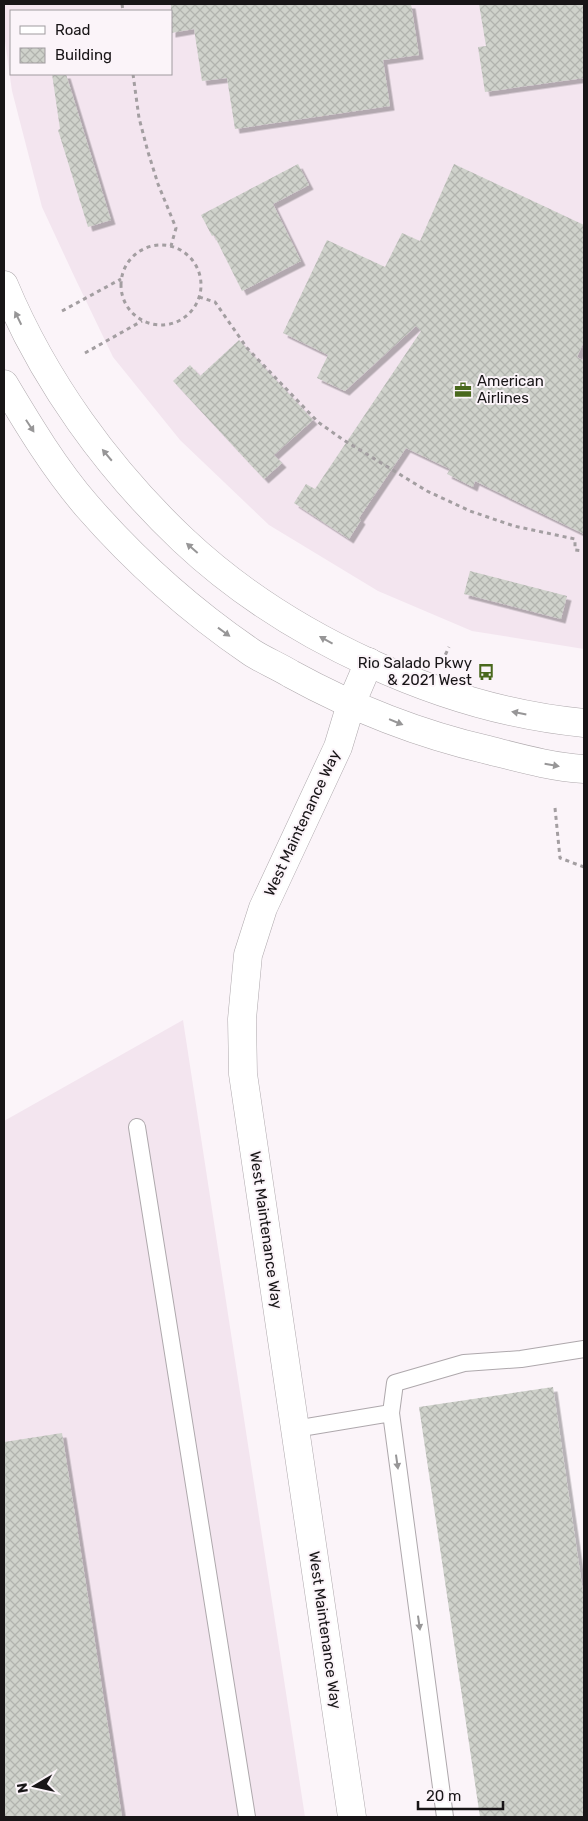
<svg xmlns="http://www.w3.org/2000/svg" width="588" height="1821" font-family="Rubik,sans-serif">
<style>
.built{fill:#f3e5ef;fill-rule:evenodd}
.building{fill:url(#building-cross-hatch);filter:url(#shadow)}
.lines{fill:none;stroke-linecap:round;stroke-linejoin:round}
.lane-casing{stroke:#aea8ac;stroke-width:18}
.street-casing{stroke:#aea8ac;stroke-width:29}
.secondary-casing{stroke:#aea8ac;stroke-width:29}
.path{stroke:#a39ea1;stroke-width:3;stroke-dasharray:4 4;stroke-linecap:butt}
.lane{stroke:#fff;stroke-width:16}
.street{stroke:#fff;stroke-width:28}
.secondary{stroke:#fff;stroke-width:28}
.oneway{fill:#979697}
.labels{text-anchor:middle;stroke-width:4;stroke-linejoin:round;paint-order:stroke}
.poi-label{font-size:15px;fill:#181517;stroke:#fbf4f9;text-anchor:start}
.street-label{font-size:15px;fill:#181517;stroke:#fbf4f9}
</style>
<defs>
<pattern id="building-cross-hatch" width="8" height="8" patternUnits="userSpaceOnUse" patternTransform="scale(1.25)"><rect width="8" height="8" fill="#cfd2cb"/><path d="M0 0l8 8M0 8l8-8" fill="none" stroke="#b1b3ae"/></pattern>
<filter id="shadow"><feDropShadow dx="4.5" dy="4.5" stdDeviation="0" flood-color="#0004"/></filter>
</defs>
<rect width="100%" height="100%" fill="#fbf4f9"/>
<path class="built" d="M4,4H584V649L472,631L378,591L269,525L180,440L113,357L75,278L42,207L12,91L4,34ZM11,11H171V74H11Z
M183,1020L305,1817H4V1121Z"/>
<path class="building" d="M171,4H411L419,55L383,60L390,106L235,129L227,78L202,81L194,29L171,33Z
M479,4H584V78L485,92L478,47L486,46Z
M52,74H66L111,220L88,227L58,130L60,129Z
M298,164L309,185L273,204L301,261L242,291L214,235L212,236L201,215Z
M454,164L584,225V341L577,357L584,361V534L475,481L473,487L447,474L450,469L406,448L359,518L361,520L349,539L294,503L306,484L315,489L421,331L416,326L345,391L317,378L328,355L283,333L327,240L385,267L402,233L420,241Z
M239,340L313,420L274,455L282,463L264,479L173,381L190,365L200,376Z
M470,571L567,596L561,619L464,594Z
M553,1387L584,1599V1817H480L419,1407Z
M62,1433L86,1584L122,1817H4V1442Z"/>
<g class="lines">
<g class="lane-casing">
<path id="lane" d="M137,1127L247,1817
M295,1429L391,1413
M445,1817L391,1413L395,1383L464,1363L521,1359L584,1349"/>
</g>
<g class="street-casing">
<path id="street" d="M352,1817L243,1074L242,1019L248,955L263,908L338,747L351,704L369,662"/>
</g>
<g class="secondary-casing">
<path id="secondary" d="M4,285C44,381 108,469 183,540C286,637 444,710 584,723
M4,384C29,426 55,469 87,506C135,561 191,611 251,652C263,660 278,666 291,674C353,708 419,734 488,750C520,758 551,767 584,769"/>
</g>
<path class="path" d="M122,4L123,11
M133,74L139,118L148,152L158,184L176,228L171,246
M121 285a40 40 0 1 1 80 0a40 40 0 1 1-80 0Z
M199,297L215,302L247,348L318,422L342,439L427,491L470,511L514,526L575,539V550L584,551
M62,311L121,279
M85,353L142,321
M442,662L449,647
M555,808L560,858L584,867"/>
<use href="#lane" class="lane"/>
<use href="#street" class="street"/>
<use href="#secondary" class="secondary"/>
</g>
<defs><path id="oneway-solid" d="M-6-.8H1V-3.2L6.5 0L1 3.2V.8H-6Z" transform="scale(1.25)"/></defs>
<g class="oneway">
<use href="#oneway-solid" transform="translate(18 318) rotate(-116)"/>
<use href="#oneway-solid" transform="translate(30 426) rotate(57)"/>
<use href="#oneway-solid" transform="translate(107 455) rotate(-130)"/>
<use href="#oneway-solid" transform="translate(192 548) rotate(-139)"/>
<use href="#oneway-solid" transform="translate(224 632) rotate(36)"/>
<use href="#oneway-solid" transform="translate(326 640) rotate(-151)"/>
<use href="#oneway-solid" transform="translate(519 713) rotate(-169)"/>
<use href="#oneway-solid" transform="translate(396 722) rotate(22)"/>
<use href="#oneway-solid" transform="translate(552 765) rotate(10)"/>
<use href="#oneway-solid" transform="translate(397 1462) rotate(82)"/>
<use href="#oneway-solid" transform="translate(419 1623) rotate(82)"/>
</g>
<defs>
<g id="office-bare" transform="scale(1.35)"><path d="M-6-3h4V-5.5h4V-3h4V5H-6ZM-1-4.5V-3h2v-1.5ZM-6 0V1H6V0Z" fill="#49681d" stroke="#fbf4f9" stroke-width="2.5" paint-order="stroke"/></g>
<g id="bus-bare" transform="scale(1.35)"><path d="M-5-6H5V4H4V6H2V4H-2V6H-4V4H-5ZM-3.5-4V0h7V-4ZM-3.5 1.2v1.5H-2V1.2ZM2 1.2v1.5H3.5V1.2Z" fill="#49681d" stroke="#fbf4f9" stroke-width="2.5" paint-order="stroke"/></g>
</defs>
<g fill-rule="evenodd">
<use href="#office-bare" x="463" y="390"/>
<use href="#bus-bare" x="486" y="672"/>
</g>
<g class="labels">
<g class="poi-label">
<text x="477" y="386">American<tspan x="477" dy="17">Airlines</tspan></text>
<text x="472" y="668" text-anchor="end">Rio Salado Pkwy<tspan x="472" dy="17">&amp; 2021 West</tspan></text>
</g>
<g class="street-label">
<text transform="translate(302 823) rotate(-65)" y="5">West Maintenance Way</text>
<text transform="translate(266 1230) rotate(82)" y="5">West Maintenance Way</text>
<text transform="translate(325 1630) rotate(82)" y="5">West Maintenance Way</text>
</g>
</g>
<rect width="588" height="1821" fill="none" stroke="#181517" stroke-width="10"/>
<rect x="10" y="10" width="162" height="65" fill="#fbf4f9" stroke="#a09b9f"/>
<rect x="20" y="26" width="25" height="8" fill="#ffffff" stroke="#a09b9f"/>
<text x="55" y="35" font-size="15" fill="#181517">Road</text>
<rect x="20" y="48" width="25" height="15" fill="url(#building-cross-hatch)" stroke="#a09b9f"/>
<text x="55" y="60" font-size="15" fill="#181517">Building</text>
<g transform="translate(35 1786) rotate(261)" stroke="#fbf4f9" stroke-width="4" paint-order="stroke">
<path d="M0-4L9 19L0 12L-9 19Z" fill="#181517"/>
<text y="-8" font-size="14" font-weight="bold" text-anchor="middle" fill="#181517">N</text>
</g>
<path d="M418 1801v8h85v-8" fill="none" stroke="#181517" stroke-width="2.5"/>
<text x="426" y="1801" font-size="15" fill="#181517" stroke="#fbf4f9" stroke-width="4" paint-order="stroke">20 m</text>
</svg>
